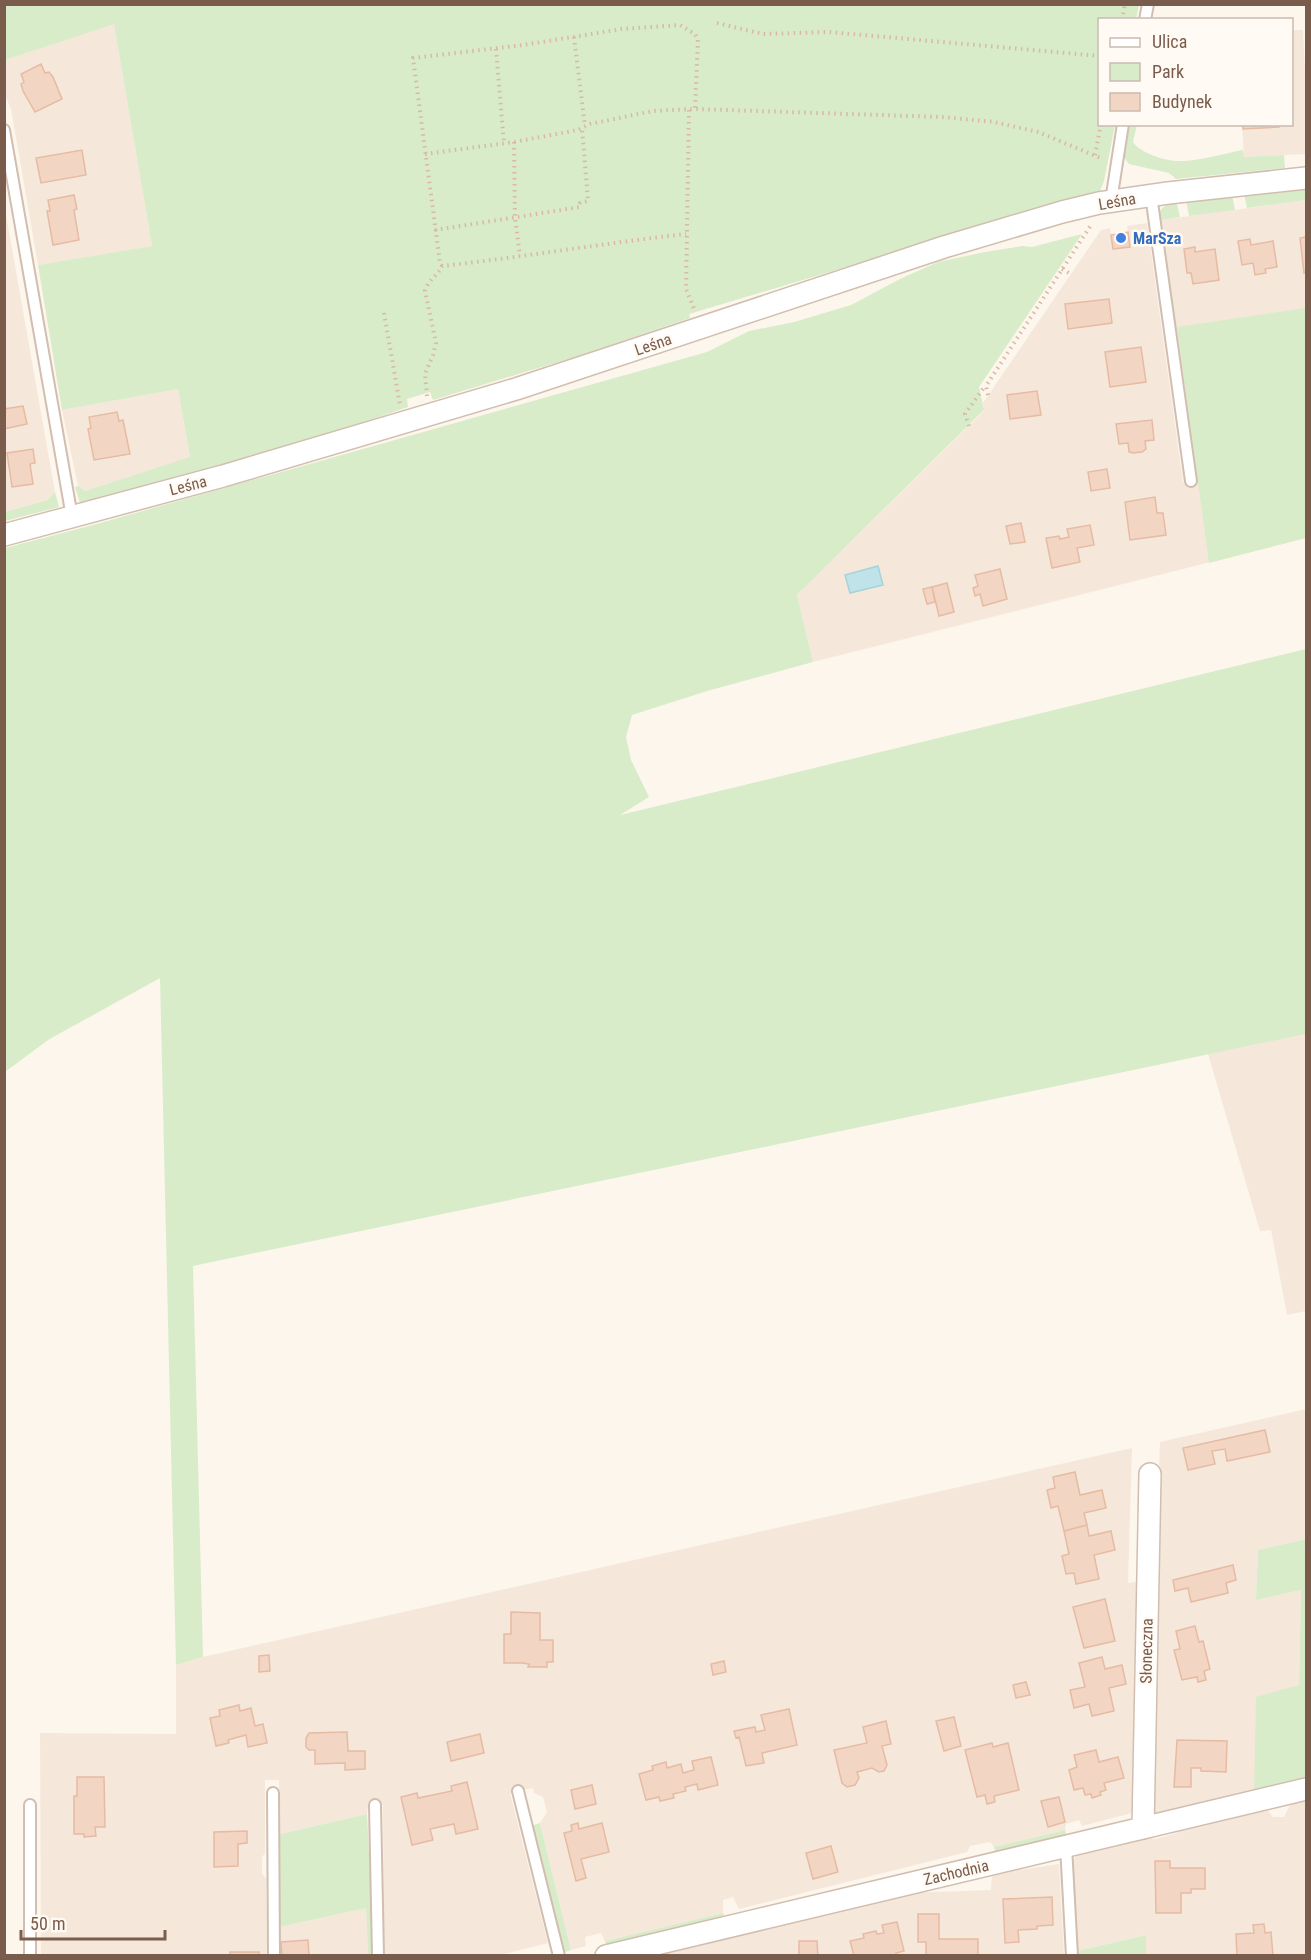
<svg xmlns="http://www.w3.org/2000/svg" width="1311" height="1960" font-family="'Roboto Condensed',sans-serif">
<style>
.residential{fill:#f5e8da}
.green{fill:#d8ecc9}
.water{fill:#bfe3e8;stroke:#a5d3da;stroke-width:1.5}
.building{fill:#f3d5c3;stroke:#e6bba3;stroke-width:1.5}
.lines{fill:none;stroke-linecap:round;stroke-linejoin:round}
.service-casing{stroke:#d1beb0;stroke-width:14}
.minor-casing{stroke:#d1beb0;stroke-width:24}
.path{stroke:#d9b8a5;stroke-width:4;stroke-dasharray:1.5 4.5;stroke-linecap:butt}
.service{stroke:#fff;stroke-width:10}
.minor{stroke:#fff;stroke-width:21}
.shop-dot{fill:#3f7fe0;stroke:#fffaf3;stroke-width:2}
.labels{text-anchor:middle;stroke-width:5;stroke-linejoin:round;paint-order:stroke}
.street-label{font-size:16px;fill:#7a5c4d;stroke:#fffaf3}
.shop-label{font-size:16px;font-weight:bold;fill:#366cbe;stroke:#fffaf3;text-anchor:start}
</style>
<rect width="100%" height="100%" fill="#fdf6ec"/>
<path class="residential" d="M114,23L152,246L38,265L11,109L5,95V60Z
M1292,30H1303L1306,88V154L1244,157L1242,125L1292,124Z
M1306,200V538L813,662L797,595L984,411L983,403L1101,230L1110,228L1114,249L1130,247L1127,226L1147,223L1183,482L1198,480L1161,220Z
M4,203L55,492L47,500L5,512Z
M178,389L190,458L85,491L78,486L62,410Z
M1306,1034V1311L1287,1315L1271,1230L1260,1231L1208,1054Z
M1306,1409V1539L1258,1550L1256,1600L1301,1590L1299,1686L1254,1795L1151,1819L1153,1622L1160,1442Z
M1132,1448L1128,1583L1141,1581L1136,1812L1082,1826L1079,1820L1066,1824L1065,1830L994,1847L990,1842L970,1846L967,1852L739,1909L733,1897L723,1900V1913L605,1941L601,1933L585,1937L586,1946L571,1950L540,1823L547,1812L543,1797L534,1793L533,1788L518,1791L510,1793L548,1943L500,1955L384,1956L383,1805L368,1806L367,1814L280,1834L279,1780H265V1853L262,1857V1874L266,1878L267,1955H41L40,1733L176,1734V1665L203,1657Z
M1306,1798V1955H1146L1145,1935L1077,1951L1073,1861L1078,1853L1150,1837L1154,1839L1163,1837L1177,1833L1181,1829L1266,1808L1273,1817H1284L1292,1801Z
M1059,1864L1064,1955L656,1956L909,1893L991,1890L992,1874Z
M366,1908L368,1955H280V1927Z"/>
<path class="green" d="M4,5H1139L1136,19L1100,20V124L1115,125L1104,181L1100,191L689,314L690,318L581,355L433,400L430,392L407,399L408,407C300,445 190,474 80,503L75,487L78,486L85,491L190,457L178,389L62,410L38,265L152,246L114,24L5,60Z
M1128,125H1137L1133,142C1140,153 1165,161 1179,161C1195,162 1227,153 1243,150L1244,157L1284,155L1285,168L1176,179L1169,173L1129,164L1123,156Z
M1306,188V200L1247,208L1244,194Z
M1232,195L1235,210L1189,216L1186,200Z
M1176,200L1180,217L1161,220L1177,327L1306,308V538L1209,563L1177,327H1173L1158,215L1162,208Z
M1082,234L979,387L984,410L797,595L813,662L707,691L632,715L626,737L631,760L649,797L620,815L1306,649V1034L193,1266L203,1657L176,1665L160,978L48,1040L5,1072V548L93,525L707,352L749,331L794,322L851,305L900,279L938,262L985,252L1022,246L1032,247Z
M55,492L59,507L5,521V512L47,500Z
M1306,1539V1780L1254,1795L1256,1697L1299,1685L1301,1590L1256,1600L1258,1550Z
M367,1814L374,1955H368L366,1908L280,1927V1834Z
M540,1823L571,1950L565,1952L561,1949L531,1826Z
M1065,1830L1067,1837L996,1855L994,1847Z
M723,1913L725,1919L607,1949L605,1941Z
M1146,1935V1955H1077V1951Z"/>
<path class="water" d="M878,566L883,585L850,593L845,575Z"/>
<path class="building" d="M41,64L45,73L49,72L53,77L62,99L35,112L23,91L21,84L24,82L21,74Z
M1243,124H1279V127L1243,129Z
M82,150L86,175L41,183L36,158Z
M74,195L77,209L74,210L79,240L53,245L47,211H50L48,200Z
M1128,232L1130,247L1113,249L1111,235Z
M1306,237V272L1304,273L1300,238Z
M1250,239L1251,245L1273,241L1277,267L1265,269L1266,273L1255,275L1253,263L1242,265L1238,241Z
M1195,247V252L1215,249L1219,280L1193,284L1191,273H1187L1184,249Z
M1109,299L1112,323L1068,329L1065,304Z
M1141,347L1146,382L1110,387L1105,352Z
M1037,391L1041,415L1010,419L1007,395Z
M23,406L27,424L4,429V409Z
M117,412L119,421L123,420L130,454L94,460L88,429L91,428L89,417Z
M1152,420L1154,440L1145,441L1146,449L1142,452L1133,453L1129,452L1128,443L1119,444L1116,424Z
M33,449L35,463L30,464L33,484L12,487L7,453Z
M1107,469L1110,488L1091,491L1088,472Z
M1155,497L1157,513H1163L1166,535L1130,540L1125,502Z
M1021,523L1025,542L1010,544L1006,526Z
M1090,525L1094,545L1077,548L1080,562L1052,568L1046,538L1059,536L1060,539L1069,537L1067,529Z
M1000,569L1007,599L983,606L980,594L975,596L973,588L978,586L975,575Z
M947,583L954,612L939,616L932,587Z
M932,587L935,602L927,604L923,589Z
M1265,1430L1270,1452L1227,1461L1225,1449L1212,1451L1215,1464L1188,1470L1183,1448Z
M1075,1472L1080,1495L1102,1490L1106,1508L1084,1513L1087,1525L1064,1531L1058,1506L1051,1508L1047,1490L1055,1488L1053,1477Z
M1087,1525L1089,1536L1111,1531L1115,1550L1094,1555L1099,1579L1076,1584L1074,1573L1066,1574L1062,1556L1069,1554L1064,1531Z
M1233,1565L1236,1580L1226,1583L1228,1593L1191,1602L1188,1588L1175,1591L1173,1580Z
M1105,1599L1115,1641L1084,1648L1073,1607Z
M511,1612L540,1613V1640H553V1662H547V1667H528L529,1664L522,1663H504V1634H511Z
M1195,1626L1199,1642L1203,1641L1210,1669L1204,1671L1206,1680L1198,1682L1197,1677L1182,1680L1174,1650L1180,1649L1176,1631Z
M269,1655L270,1671L259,1672V1656Z
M1102,1657L1105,1669L1122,1665L1126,1684L1109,1688L1114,1711L1092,1716L1089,1704L1074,1708L1070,1690L1085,1687L1079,1663Z
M724,1661L726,1672L713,1675L711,1664Z
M1026,1682L1030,1695L1016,1698L1013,1685Z
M239,1705L240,1711L251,1708L255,1726L263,1724L267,1743L248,1747L246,1735L228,1740L229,1743L216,1746L210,1718L220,1716L219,1710Z
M789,1709L797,1745L762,1753L764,1763L746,1766L739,1737L736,1738L734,1731L755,1727L756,1732L765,1730L761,1715Z
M954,1717L961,1746L944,1751L936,1721Z
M886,1721L891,1744L882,1746L887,1765L884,1771L879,1772L872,1768L857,1772L859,1778L855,1785L847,1787L842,1783L834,1750L867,1743L863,1727Z
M347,1732L348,1751H365V1769L345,1770V1763L315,1764V1750H309L306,1747V1738L309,1733Z
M480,1734L484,1753L451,1761L447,1742Z
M1177,1740L1227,1741L1226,1772L1201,1771V1768H1191V1787H1174Z
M992,1743L993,1747L1008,1743L1019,1790L994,1796L995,1802L987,1804L985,1795L977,1797L965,1750Z
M1096,1750L1099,1762L1118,1757L1124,1778L1104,1783L1106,1790L1100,1792L1101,1795L1092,1798L1091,1794L1085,1795L1083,1788L1074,1790L1069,1770L1077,1767L1074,1755Z
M711,1757L718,1785L698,1790L697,1784L685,1787L686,1791L673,1794L674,1798L660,1801L659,1797L646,1800L639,1774L653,1770L652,1766L666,1762L667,1768L681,1764L683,1773L694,1770L692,1761Z
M77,1777H104L105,1827H95L96,1836L84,1837V1834H74V1796H77Z
M467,1782L478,1829L456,1834L454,1824L430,1829L433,1840L412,1845L401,1797L417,1793L418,1798L452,1791L451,1786Z
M592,1785L596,1804L575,1809L571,1790Z
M1059,1797L1065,1822L1048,1827L1041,1801Z
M578,1823L579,1829L602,1823L609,1852L581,1859L586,1878L576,1881L564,1833L572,1831L571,1825Z
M247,1831V1843L238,1844V1866L214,1867V1832Z
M831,1846L838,1872L813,1879L806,1853Z
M1155,1861H1170V1868H1205V1889H1191V1893H1181V1913H1156Z
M1052,1897L1053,1925L1037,1926V1929L1018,1930L1019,1942L1005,1943L1003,1899Z
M918,1914H939V1939H978V1956H926V1942H918Z
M897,1922L904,1951L896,1953V1956H854L850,1941L864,1938L863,1934L876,1931L877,1934L884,1933L882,1925Z
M1264,1924L1265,1933L1271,1932L1273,1956H1237L1236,1934L1254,1933L1253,1925Z
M308,1940L309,1956H282L281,1942Z
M799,1941H817L818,1956H799Z
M230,1952H259V1956H230Z"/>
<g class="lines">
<g class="service-casing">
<path id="service" d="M1145,20L1148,4
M4,130L72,517
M1151,195L1191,481
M1111,201L1123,124
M518,1791L559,1956
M273,1793L274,1956
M375,1805L378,1956
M1066,1846L1072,1956
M30,1956V1805"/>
</g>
<g class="minor-casing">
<path id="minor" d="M4,535L223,476L516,389L944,247L1062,212L1099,203L1168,193L1306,178
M1143,1828L1150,1474
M606,1956L1306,1789"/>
</g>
<path class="path" d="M1122,20L1125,4
M717,23L763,34L829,32L1100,56
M574,37L585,126
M496,49L504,144
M689,110L686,289L695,311
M514,142L515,217L520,256
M425,154L514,142L578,130L590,124L653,111L695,109L942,117L994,122L1038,132L1103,159
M1095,155L1101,124
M435,230L580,207V203L588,201L582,128
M442,266L440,263L413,58L523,45L622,29L680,25L695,34L698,39L695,109
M1062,269L1071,274
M384,313L400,405
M988,395L986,386L1091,225
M427,396L425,374L433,355L436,343L425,291C429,278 438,276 442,266C524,257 605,243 686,234
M969,426L965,414L985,386"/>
<use href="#service" class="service"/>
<use href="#minor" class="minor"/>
</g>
<circle class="shop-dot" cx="1121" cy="238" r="6"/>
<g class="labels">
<g class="street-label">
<text transform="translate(1117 201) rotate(-10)" y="6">Leśna</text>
<text transform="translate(653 344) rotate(-19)" y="6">Leśna</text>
<text transform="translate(188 485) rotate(-14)" y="6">Leśna</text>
<text transform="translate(1146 1651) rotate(-89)" y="6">Słoneczna</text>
<text transform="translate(956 1872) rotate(-13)" y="6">Zachodnia</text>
</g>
<g class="shop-label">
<text x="1133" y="244">MarSza</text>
</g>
</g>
<rect width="1311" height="1960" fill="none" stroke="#7a5c4d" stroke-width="12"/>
<rect x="1098" y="18" width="195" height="108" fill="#fffaf3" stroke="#cabbb1" stroke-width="1.5"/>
<rect x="1110" y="38" width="30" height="9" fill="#ffffff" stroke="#cabbb1" stroke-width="1.5"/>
<text x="1152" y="48" font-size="18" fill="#7a5c4d">Ulica</text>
<rect x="1110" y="63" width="30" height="18" fill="#d8ecc9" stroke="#cabbb1" stroke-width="1.5"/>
<text x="1152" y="78" font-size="18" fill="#7a5c4d">Park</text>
<rect x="1110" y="93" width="30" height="18" fill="#f3d5c3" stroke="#cabbb1" stroke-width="1.5"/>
<text x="1152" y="108" font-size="18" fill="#7a5c4d">Budynek</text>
<path d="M21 1930v9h144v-9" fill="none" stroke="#7a5c4d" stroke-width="3"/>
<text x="30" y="1930" font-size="18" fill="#7a5c4d" stroke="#fffaf3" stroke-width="4.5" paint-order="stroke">50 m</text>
</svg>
